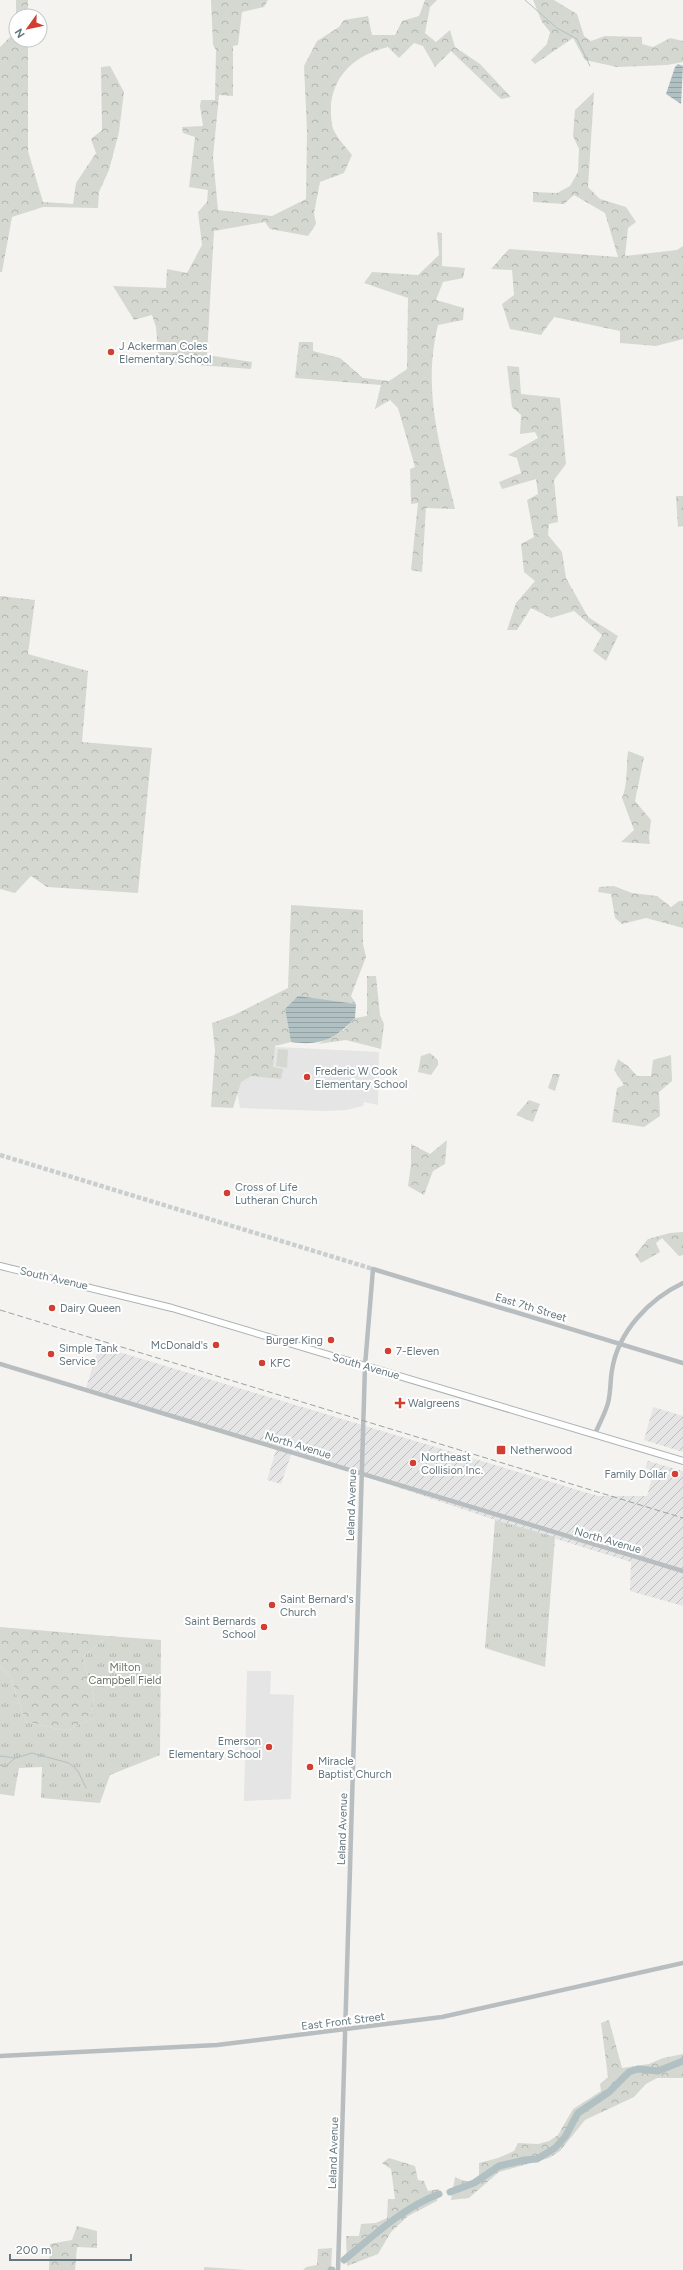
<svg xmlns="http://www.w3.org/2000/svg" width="683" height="2270" font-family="Figtree,sans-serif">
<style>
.built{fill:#e4e5e4}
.industrial{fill:url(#industrial-furrows)}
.grass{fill:#d4d8d0}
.forest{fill:url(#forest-crowns)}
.park{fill:url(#park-tufts)}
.water{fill:url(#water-rules)}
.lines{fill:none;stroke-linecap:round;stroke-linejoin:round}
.stream{stroke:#b1c0c2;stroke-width:1}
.river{stroke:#b1c0c2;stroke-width:7}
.minor-tunnel{stroke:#c9cece;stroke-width:4.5;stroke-dasharray:4.5 2;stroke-linecap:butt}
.major-casing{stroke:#acb2b4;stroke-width:8}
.minor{stroke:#b8bec0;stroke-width:4.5}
.major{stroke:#fff;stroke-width:6}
.rail{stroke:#9ba3a6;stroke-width:1;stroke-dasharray:6 3;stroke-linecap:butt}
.poi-dot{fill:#d23e32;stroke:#fff;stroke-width:1.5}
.labels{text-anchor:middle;stroke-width:4;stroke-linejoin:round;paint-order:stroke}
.poi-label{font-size:11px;fill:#65777e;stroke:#fff;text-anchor:start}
.street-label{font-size:11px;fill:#65777e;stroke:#fff}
.park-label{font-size:11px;fill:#6a7663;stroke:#fff}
</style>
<defs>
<pattern id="industrial-furrows" width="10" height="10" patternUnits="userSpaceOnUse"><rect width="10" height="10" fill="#e4e5e4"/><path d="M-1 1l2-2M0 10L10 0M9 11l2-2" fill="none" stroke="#bcbebe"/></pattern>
<pattern id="forest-crowns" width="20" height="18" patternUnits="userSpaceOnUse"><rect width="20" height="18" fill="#d4d8d0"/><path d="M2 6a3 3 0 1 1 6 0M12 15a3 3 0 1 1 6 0" fill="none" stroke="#b0b4ae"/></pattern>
<pattern id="park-tufts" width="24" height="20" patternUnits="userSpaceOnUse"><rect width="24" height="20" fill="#d4d8d0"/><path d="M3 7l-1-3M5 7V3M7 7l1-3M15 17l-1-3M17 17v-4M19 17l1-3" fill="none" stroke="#b0b4ae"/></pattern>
<pattern id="water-rules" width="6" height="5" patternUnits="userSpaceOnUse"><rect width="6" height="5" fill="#b1c0c2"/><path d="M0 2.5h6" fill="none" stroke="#94a1a3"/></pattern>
</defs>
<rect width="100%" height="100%" fill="#f4f3f0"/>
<path class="built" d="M277,1047L379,1052L378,1105L364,1102L363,1106L346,1110L324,1111L240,1108L230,1051Z
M247,1671H271L270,1694L294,1695L291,1799L244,1801Z"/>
<path class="industrial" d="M99,1346L598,1496H647L654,1471L645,1468L648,1461L683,1471V1606L630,1591L631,1562L495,1520L292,1452L281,1484L267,1480L277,1447L86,1388Z
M653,1407L683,1416V1452L644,1440Z"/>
<path class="grass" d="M278,1049L288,1050L287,1068L276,1066Z"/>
<path class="forest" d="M16,0H28V16H16Z
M211,0H268L264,7L242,12L238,45L233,46V96L219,95L213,157L218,210L272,216L306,199L307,131L304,66L317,41L339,27L344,20L368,16L372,35H395L402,21L419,16L425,0H437L430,7L425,33L436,42L450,30L455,47L480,64L511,97L501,99L451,51L435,67L423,46L414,43L399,58L388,47C350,56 325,83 332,124C333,134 346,147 352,155L344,173L320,182L314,213L316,224L308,236L270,229L265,222L214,231L207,355L252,362L251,369L159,362L156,327L152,315L134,320L113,286L166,288L167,269L187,273L202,245L198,212L207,202L208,190L189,187L195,137L183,133L182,127L203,126L200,106L201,100H215L216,50L213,45Z
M533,0H554L577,14L584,36L591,41L605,36L642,37V44L653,47L670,38L683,41V62L667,65L617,67L585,60L573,38L535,64L531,60L547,44L550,32L542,22Z
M16,19V40H28V151L43,202L73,204L76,183L96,153L91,139L102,130L101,67L110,66L124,92L119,132L109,170L99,192L98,208L43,207L12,217L2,272H0V47L15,32Z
M594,92L588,187L600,199L626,207L636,222L628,228L625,256L677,250L683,246V339L656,346L620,343V331L554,317L541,335L510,329L502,304L514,295L512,270L491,269L509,249L618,257L605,213L574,195L564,204L533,202V192L557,193L570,186L578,172L579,149L573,136L575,110Z
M437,232L442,233V266L465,268L463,278L443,282L436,300L464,308L463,320L438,325C422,391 440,445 455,509L426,508L422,572L411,570L418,503L411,504L410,469L415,467L398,408L390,400L375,409L381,385L295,378L299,342H313V351L340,358L363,378L389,381L407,369L408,298L364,283L372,272L418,275L439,255Z
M507,366L519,367L521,394L560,398L566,464L554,480L558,522L549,524L548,535L562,552L566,578L588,617L618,636L606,661L593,651L602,635L574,611L551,618L531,608L517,630H507L516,603L535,581L524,572L521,544L534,537L527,500L538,494L536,479L502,489L499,482L521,473L517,458L508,455L538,438L535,432L520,434L521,415L512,407Z
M676,496H683V526L678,527Z
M0,596L35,600L28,654L88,671L82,742L152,748L138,893L47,887L31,876L15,893L0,889Z
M628,751L644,757L635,801L651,820L649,838L650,844L621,842L634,830L622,798C628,784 626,766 628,751Z
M614,886L632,893L657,896L671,907L679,901H683V928L646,918L622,924L615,918L611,894L598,892L599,887Z
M291,905L363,910V944L366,957L351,996L356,1004L298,997L285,1010L291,1042L275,1046L273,1067L283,1069L281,1079L251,1076L241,1082L233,1108L211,1107L215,1050L212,1023L234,1015L288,988Z
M367,976H376L380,1015L384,1024L381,1049L346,1040L318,1044L344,1030L355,1018L367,1016Z
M430,1053L438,1060V1065L431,1075L418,1072L421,1056Z
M671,1055L672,1081L659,1092L660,1116L644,1127L612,1122L617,1088L624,1085L614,1070L618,1059L629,1067L637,1076H651L653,1060Z
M553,1074H560L555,1091L548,1088Z
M529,1100L540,1104L533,1122L516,1115Z
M447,1140L445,1164L433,1171L424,1195L408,1186L411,1165V1144L430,1154Z
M683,1232V1255L679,1256L662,1238L656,1243L660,1252L641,1263L635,1255L648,1239L670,1233Z
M0,1627L108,1636L83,1657L94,1696L91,1719L67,1731L26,1722L10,1676L0,1666Z
M609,2020L622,2068L649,2064L663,2058L683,2054V2078H657L646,2084L634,2097L585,2120L560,2151L549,2158L499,2172L469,2198L451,2200L455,2177C466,2182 469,2184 479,2176V2163L498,2158L514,2151L518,2143L538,2144L549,2141L558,2135L573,2109L601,2091L600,2084L608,2077L601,2023Z
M389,2158L415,2166L418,2180L424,2181L428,2191L439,2189L437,2201L408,2216L391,2232L378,2254L347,2266L346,2236H359L361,2224L376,2223L387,2218L388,2199H395L391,2169L382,2163Z
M77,2226L97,2231V2248L77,2247L75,2270H49L50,2244L72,2240Z
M332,2248L331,2270H303L306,2267L317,2265L318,2249Z
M204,2267L248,2270H204Z"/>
<path class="park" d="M495,1520L555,1537L545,1667L485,1648Z
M108,1636L161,1640L160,1755L110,1775L100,1803L41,1798L42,1767L19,1768L14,1796L0,1794V1666L10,1676L26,1722L67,1731L91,1719L94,1696L83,1657Z"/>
<path class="water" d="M678,64L683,66L681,104L666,94L675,67Z
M298,996L356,1004L355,1018C334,1040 320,1046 291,1042L285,1009Z"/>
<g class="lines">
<path class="stream" d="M525,0L557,28L577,39L590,66
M0,1756L16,1758L32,1753L69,1763L78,1771L86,1788
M0,1765L5,1767L15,1758"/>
<path class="river" d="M450,2192L474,2183L499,2166L525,2160L537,2159L555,2148L565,2137L578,2113L609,2092L629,2072L638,2069L658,2071L683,2061
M344,2260C373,2236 404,2207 439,2194
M331,2270H332"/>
<path class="minor-tunnel" d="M0,1155L373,1269"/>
<g class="major-casing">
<path id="major" d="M0,1266L172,1308L683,1461"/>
</g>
<path class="minor" d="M0,1364L683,1571
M595,1434C599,1424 605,1414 608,1403C611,1392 610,1381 612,1370C618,1332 649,1299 683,1283
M0,2056L217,2045L442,2017L683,1963
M338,2270L365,1366L373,1269L683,1363"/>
<use href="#major" class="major"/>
<path class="rail" d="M0,1310L683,1518"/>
</g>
<g class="poi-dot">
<circle cx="111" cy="352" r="4"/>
<circle cx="307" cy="1077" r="4"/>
<circle cx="227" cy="1193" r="4"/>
<circle cx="52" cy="1308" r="4"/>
<circle cx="331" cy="1340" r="4"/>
<circle cx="216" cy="1345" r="4"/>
<circle cx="388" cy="1351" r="4"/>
<circle cx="51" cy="1354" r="4"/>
<circle cx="262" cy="1363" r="4"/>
<path d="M398 1397h4v4h4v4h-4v4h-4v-4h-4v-4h4z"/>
<rect x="496" y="1445" width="10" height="10" rx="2"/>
<circle cx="413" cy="1463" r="4"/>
<circle cx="675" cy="1474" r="4"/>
<circle cx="272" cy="1605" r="4"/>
<circle cx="264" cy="1627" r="4"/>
<circle cx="269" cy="1747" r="4"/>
<circle cx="310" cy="1767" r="4"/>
</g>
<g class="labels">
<g class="poi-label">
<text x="119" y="350">J Ackerman Coles<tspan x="119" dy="13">Elementary School</tspan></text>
<text x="315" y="1075">Frederic W Cook<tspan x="315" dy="13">Elementary School</tspan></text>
<text x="235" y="1191">Cross of Life<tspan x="235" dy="13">Lutheran Church</tspan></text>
<text x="60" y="1312">Dairy Queen</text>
<text x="323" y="1344" text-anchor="end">Burger King</text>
<text x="208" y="1349" text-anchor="end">McDonald's</text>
<text x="59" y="1352">Simple Tank<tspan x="59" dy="13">Service</tspan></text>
<text x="396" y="1355">7-Eleven</text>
<text x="270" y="1367">KFC</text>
<text x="408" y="1407">Walgreens</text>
<text x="510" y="1454">Netherwood</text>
<text x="421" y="1461">Northeast<tspan x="421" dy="13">Collision Inc.</tspan></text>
<text x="667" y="1478" text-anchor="end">Family Dollar</text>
<text x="280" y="1603">Saint Bernard's<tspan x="280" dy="13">Church</tspan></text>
<text x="256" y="1625" text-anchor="end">Saint Bernards<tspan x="256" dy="13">School</tspan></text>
<text x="261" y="1745" text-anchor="end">Emerson<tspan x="261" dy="13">Elementary School</tspan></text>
<text x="318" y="1765">Miracle<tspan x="318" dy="13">Baptist Church</tspan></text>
</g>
<g class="street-label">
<text transform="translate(54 1278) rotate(13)" y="4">South Avenue</text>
<text transform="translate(531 1307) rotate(17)" y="4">East 7th Street</text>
<text transform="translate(366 1366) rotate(16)" y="4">South Avenue</text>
<text transform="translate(298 1445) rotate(17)" y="4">North Avenue</text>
<text transform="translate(351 1505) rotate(-88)" y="4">Leland Avenue</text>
<text transform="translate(608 1540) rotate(16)" y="4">North Avenue</text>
<text transform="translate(342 1829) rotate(-88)" y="4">Leland Avenue</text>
<text transform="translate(343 2021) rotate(-7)" y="4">East Front Street</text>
<text transform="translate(333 2153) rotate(-88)" y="4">Leland Avenue</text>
</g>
<g class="park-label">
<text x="125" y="1671">Milton<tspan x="125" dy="13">Campbell Field</tspan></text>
</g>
</g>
<g transform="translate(28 28) rotate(237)"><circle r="19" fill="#ffffff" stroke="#c1c9cb"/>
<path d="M0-3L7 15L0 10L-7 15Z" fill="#d23e32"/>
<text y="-6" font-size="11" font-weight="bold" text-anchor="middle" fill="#65777e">N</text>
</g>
<path d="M10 2254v6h121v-6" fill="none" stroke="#65777e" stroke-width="2"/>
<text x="16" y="2254" font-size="12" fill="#65777e" stroke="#ffffff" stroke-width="3" paint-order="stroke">200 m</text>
</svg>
